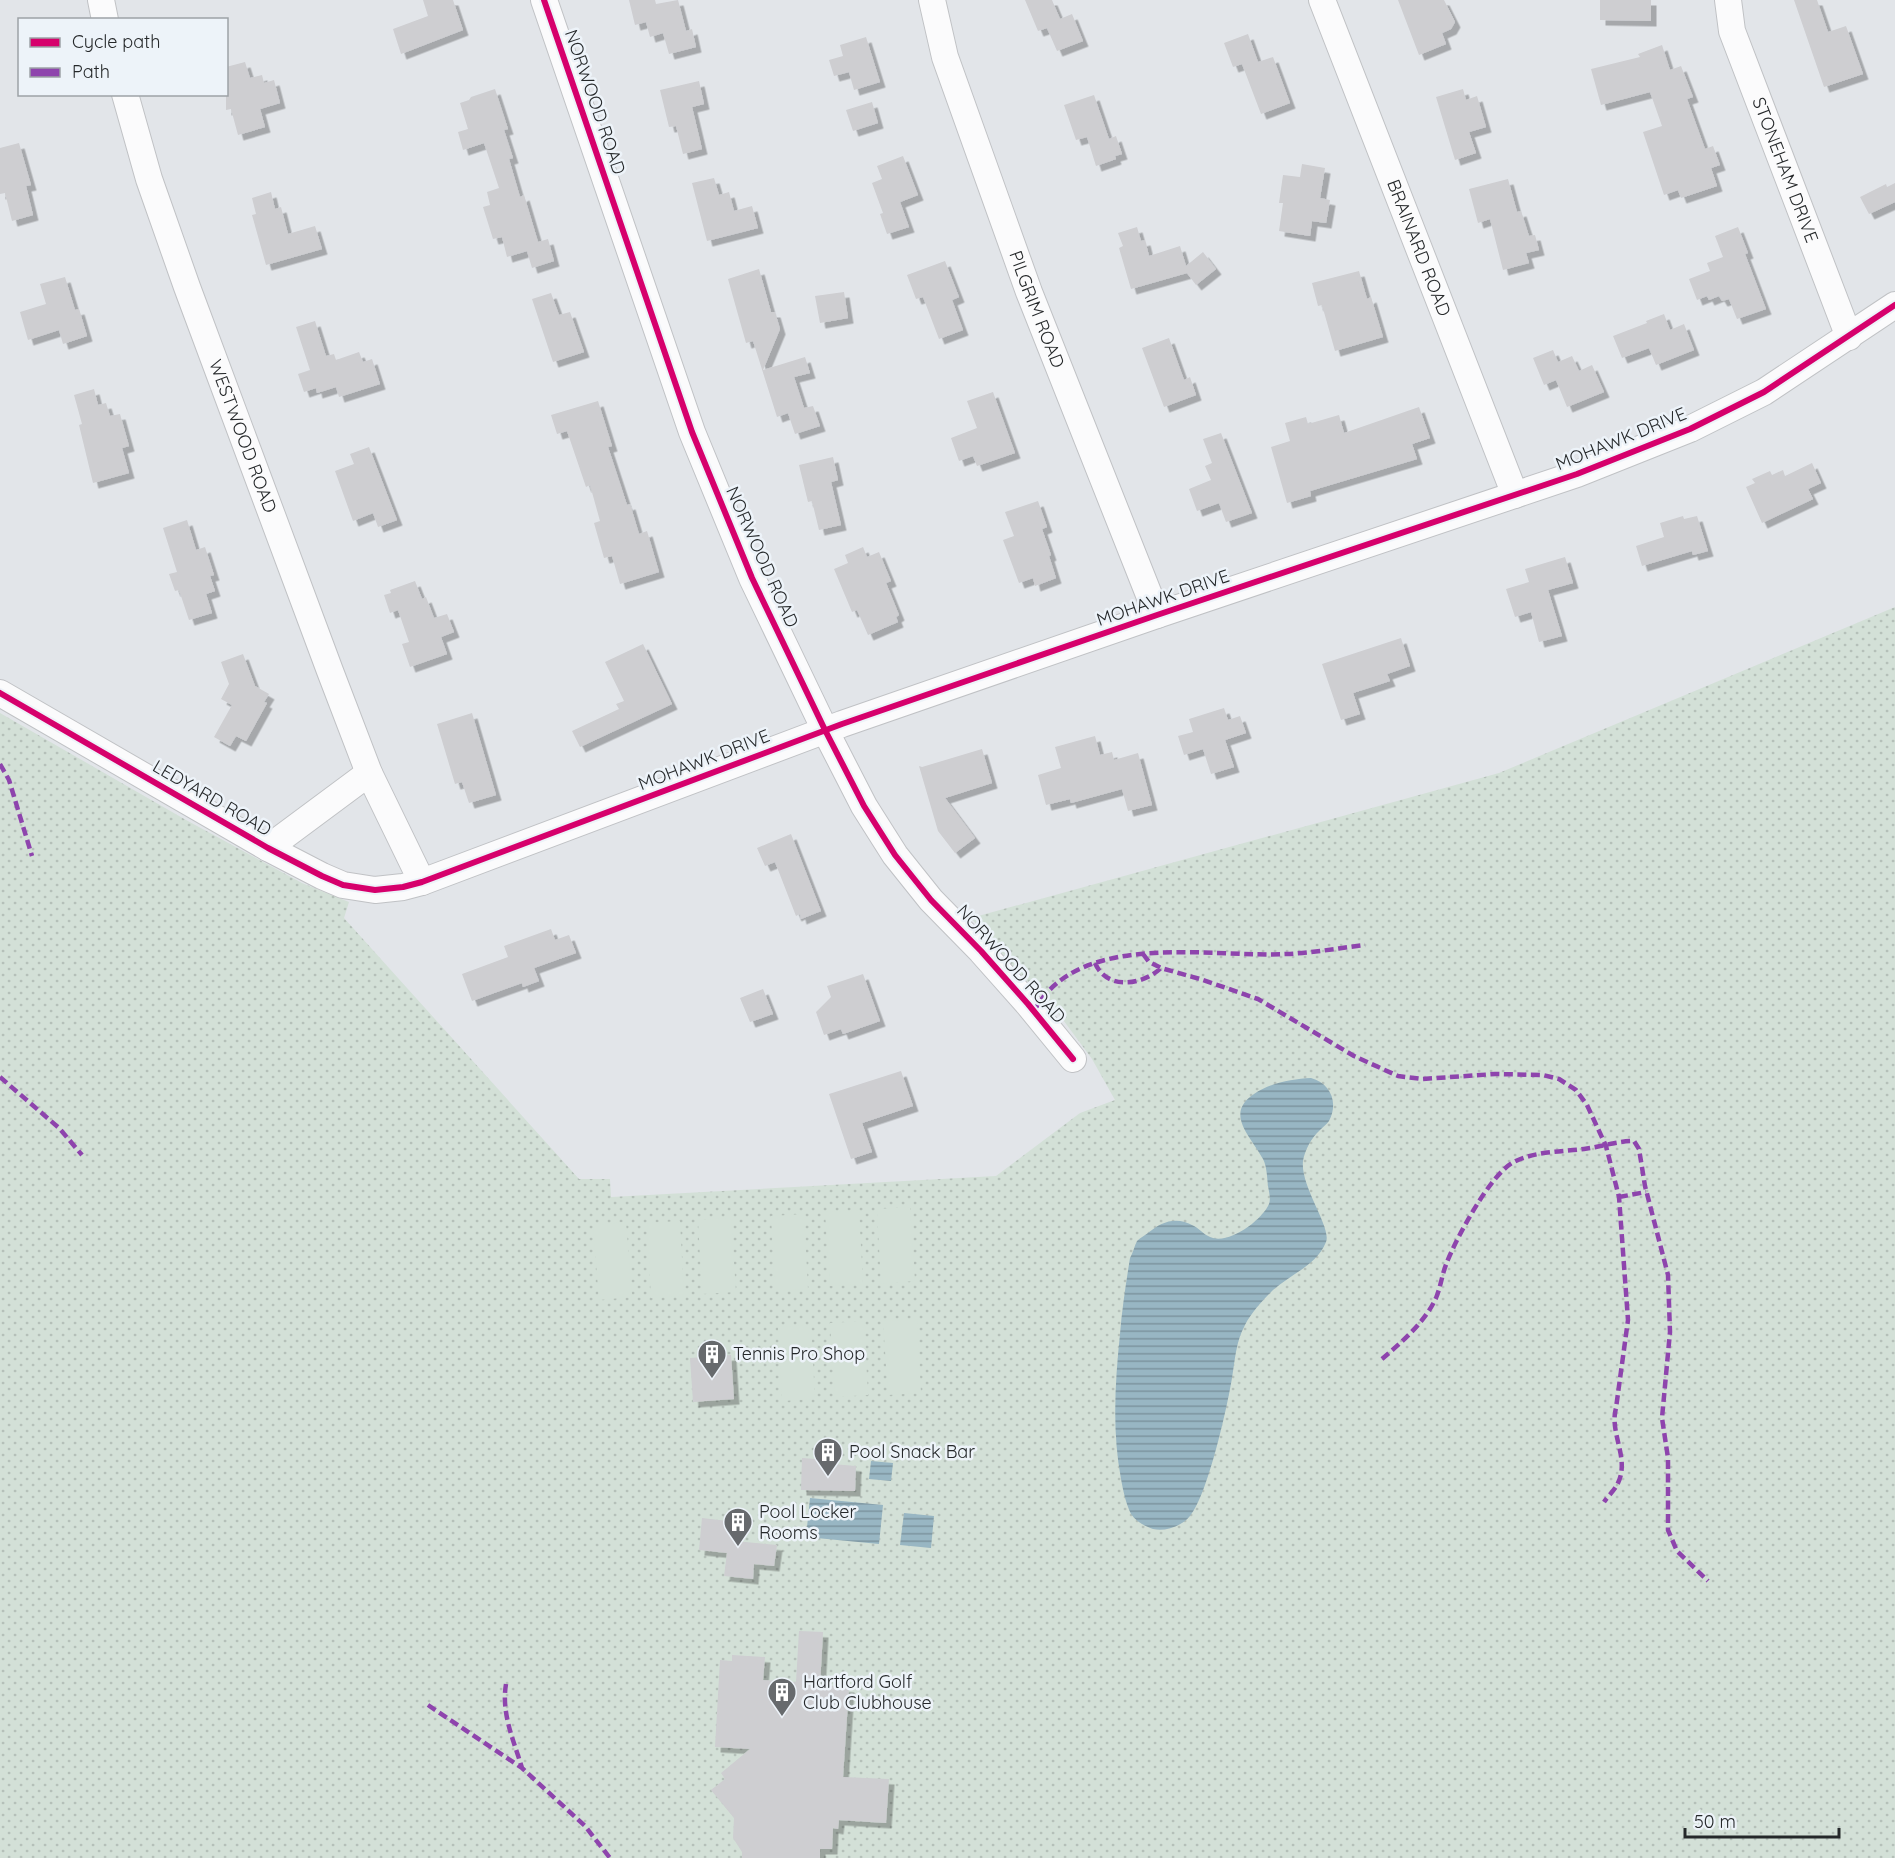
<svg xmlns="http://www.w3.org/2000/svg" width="1895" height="1858" font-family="Quicksand,sans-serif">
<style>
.grass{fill:url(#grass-dots)}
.pitch{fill:#d3e0d7}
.water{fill:url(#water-rules)}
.building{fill:#ceced1;filter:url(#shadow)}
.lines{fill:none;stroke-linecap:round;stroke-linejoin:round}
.minor-casing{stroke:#c0c2c5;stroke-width:28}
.minor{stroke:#fbfbfc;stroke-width:26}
.quiet{stroke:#8e44ad;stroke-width:4.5;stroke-dasharray:9 4.5;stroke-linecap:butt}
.cycleway-casing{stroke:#edf3f9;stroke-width:10}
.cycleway{stroke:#d6006c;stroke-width:6}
.labels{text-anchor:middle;stroke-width:5;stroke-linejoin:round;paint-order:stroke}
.street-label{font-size:18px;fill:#25282a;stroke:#edf3f9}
.poi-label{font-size:18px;fill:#25282a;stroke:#edf3f9;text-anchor:start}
</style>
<defs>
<pattern id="grass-dots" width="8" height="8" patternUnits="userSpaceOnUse" patternTransform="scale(1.5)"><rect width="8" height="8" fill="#d3e0d7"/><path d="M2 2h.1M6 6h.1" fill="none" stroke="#b5c0b9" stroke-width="1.8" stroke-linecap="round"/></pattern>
<pattern id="water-rules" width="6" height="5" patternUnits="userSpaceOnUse" patternTransform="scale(1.5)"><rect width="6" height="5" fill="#98b6c3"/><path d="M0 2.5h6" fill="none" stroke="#7c949f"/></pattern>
<filter id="shadow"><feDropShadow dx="5.5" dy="5.5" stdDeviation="0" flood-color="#0004"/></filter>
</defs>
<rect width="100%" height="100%" fill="#e2e5e9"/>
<path class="grass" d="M1895,607V1858H0V713L186,820L302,883L349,902L344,918L579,1179H610L611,1197L996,1176L1080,1113L1115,1100L1092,1059L1058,1013L1020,974L971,918L1499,773Z"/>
<path class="pitch" d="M910,1207L915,1281L881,1284L877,1209Z
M859,1210L863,1284L830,1286L825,1212Z
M804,1214L808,1289L775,1291L771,1216Z
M731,1218L736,1292L702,1294L698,1220Z
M680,1221L684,1296L651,1298L647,1223Z
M626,1222L632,1297L599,1300L593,1225Z
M917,1319L921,1393L888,1395L883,1321Z
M864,1321L868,1395L835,1397L830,1323Z
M811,1325L815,1399L782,1401L778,1327Z"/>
<path class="water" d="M1311,1078C1330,1083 1339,1102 1329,1121C1327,1124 1323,1127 1320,1130C1311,1138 1305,1150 1303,1161C1300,1186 1332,1228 1326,1242C1317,1265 1291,1274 1273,1290C1263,1300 1251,1313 1245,1325C1236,1341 1235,1360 1232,1378C1227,1408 1208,1494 1190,1516C1182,1526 1165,1532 1153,1529C1145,1526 1136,1522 1131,1514C1126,1504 1123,1490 1121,1479C1112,1431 1115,1383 1120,1334C1122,1309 1126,1283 1130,1258C1133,1253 1134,1247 1137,1241C1140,1238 1145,1235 1148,1233C1162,1221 1177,1216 1194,1226C1201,1230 1205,1236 1213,1238C1231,1243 1262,1220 1269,1204C1271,1199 1269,1192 1268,1186C1267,1177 1267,1167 1263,1159C1251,1136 1224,1114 1254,1094C1270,1083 1292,1079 1311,1078Z
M871,1461L893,1463L891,1481L869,1479Z
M810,1498L883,1505L879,1544L806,1537Z
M904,1513L934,1516L931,1548L900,1545Z"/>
<path class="building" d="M423,0H453L463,30L401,54L393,29L428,16Z
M629,0H655L656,4L678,0L686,31L692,29L696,47L669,54L663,33L650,37L646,22L635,25Z
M1025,0H1052L1060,19L1072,14L1083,41L1057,51L1047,28L1038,31Z
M1398,0H1444L1455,22L1451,29L1442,33L1446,44L1419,55Z
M1600,0H1651V21L1600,20Z
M1794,0H1817L1828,32L1846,26L1863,74L1824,87Z
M1248,34L1258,62L1273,57L1290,103L1261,114L1242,64L1233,67L1224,43Z
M866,37L880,82L854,90L849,72L834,76L829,60L843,56L840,45Z
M1662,45L1670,70L1681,66L1693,97L1687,99L1705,149L1713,146L1720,165L1711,168L1717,186L1681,198L1678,190L1664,195L1643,132L1662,126L1650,92L1601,105L1591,69L1640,57L1638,54Z
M245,62L250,78L262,75L264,83L274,80L280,103L260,109L265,127L238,135L231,109L226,110V67Z
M699,81L704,104L692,107L702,149L683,154L676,126L669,127L660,90Z
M495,89L508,129L504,130L513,158L509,159L520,197L524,195L538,242L548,239L554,261L532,268L527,251L507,257L502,237L493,239L483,207L490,205L487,192L499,188L484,143L463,150L458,132L468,129L460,103L469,100L471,97Z
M1463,89L1466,100L1477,96L1486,127L1469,132L1476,153L1455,160L1436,97Z
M1094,95L1109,139L1116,136L1122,154L1115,156L1116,159L1096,166L1087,137L1076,140L1064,105Z
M872,102L878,123L853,131L846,110Z
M19,143L31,185L26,186L33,215L12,221L5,193L0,194V148Z
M903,156L918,195L900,202L909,227L887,234L880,214L883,213L872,183L882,179L877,166Z
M1302,164L1325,168L1320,198L1330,200L1326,223L1312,221L1310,236L1279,231L1283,203H1279L1283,175L1300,177Z
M714,178L719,195L729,192L734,211L752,206L758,228L707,241L692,183Z
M1508,179L1517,212L1521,211L1529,236L1535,235L1539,250L1526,253L1529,263L1503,270L1490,219L1478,223L1469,189Z
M1895,183V202L1869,214L1860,197L1886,184L1887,187Z
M271,192L275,209L281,207L288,234L315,226L322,249L266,265L252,215L256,214L252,198Z
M1137,227L1141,241L1145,240L1149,256L1180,246L1186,266L1203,252L1216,269L1196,285L1187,273L1131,289L1119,248L1123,246L1118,233Z
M1738,227L1748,253L1745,254L1766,309L1737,319L1729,299L1722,301L1719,296L1709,300L1707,296L1697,300L1689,279L1710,271L1707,263L1723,257L1715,236Z
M945,261L959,297L952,300L963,330L939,339L923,297L916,299L907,275Z
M759,269L771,312H775L780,329L763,370L805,357L810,373L794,377L804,408L813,406L820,426L795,434L788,413L777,417L753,341L746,343L728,279Z
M1359,271L1367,299L1371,297L1383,337L1335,351L1322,305L1318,306L1312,283Z
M65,277L75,310L79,309L87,336L63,344L59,330L28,340L20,312L46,304L40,284Z
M844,292L848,318L820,323L815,296Z
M551,293L559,315L570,312L584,352L553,362L532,299Z
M1664,314L1670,330L1684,324L1694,350L1656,365L1649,348L1622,358L1613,336L1647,323L1646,321Z
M315,321L326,356L334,354L336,360L359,352L363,362L372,359L380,384L339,397L336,387L317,393L316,388L304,392L298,374L310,370L296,327Z
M1169,338L1184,380L1190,377L1196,395L1164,407L1142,348Z
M1553,350L1558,362L1572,356L1579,371L1592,365L1604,392L1567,407L1556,380L1544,385L1533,358Z
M94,389L98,405L106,403L110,416L120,414L129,446L122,448L129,473L93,483L79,425L82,424L74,395Z
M993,392L1015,453L977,466L973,456L959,461L951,438L977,428L967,401Z
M598,401L612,446L608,447L627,505L630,504L639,534L647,531L659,572L620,584L612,556L604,558L594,523L600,521L590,485L586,487L567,431L557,434L551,415Z
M1419,407L1430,438L1412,444L1417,459L1310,491L1311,496L1287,503L1271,447L1290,441L1285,423L1306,417L1308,424L1339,415L1344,433Z
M1221,433L1252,513L1226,522L1219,503L1197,511L1189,489L1211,480L1205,466L1212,463L1203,439Z
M369,447L397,520L378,527L373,513L353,521L335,471L354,464L350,454Z
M833,457L838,480L831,482L841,525L819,530L812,501L808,502L799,465Z
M1812,463L1821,483L1808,489L1813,499L1762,523L1746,487L1755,483L1752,479L1770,471L1772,475L1783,470L1785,476Z
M1038,501L1047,527L1042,529L1051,555L1049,556L1056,578L1035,586L1033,578L1019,583L1003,540L1014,536L1005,512Z
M1683,516L1684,519L1697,516L1708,551L1693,555L1692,551L1642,566L1636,546L1664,537L1660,523Z
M187,520L196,550L205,547L214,575L210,576L215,591L206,594L212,613L189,620L179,590L175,591L169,574L177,572L163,528Z
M863,547L867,557L879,552L891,581L886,583L899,615L896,617L898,622L868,635L857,610L852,612L834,569L848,563L845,555Z
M1565,557L1573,583L1548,590L1562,636L1539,642L1531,612L1515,617L1506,589L1529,582L1525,569Z
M415,581L422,599L426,597L434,618L447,614L454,632L441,637L447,654L410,667L402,644L409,642L398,610L390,613L384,595L391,593L390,590Z
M1401,638L1410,666L1387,674L1390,681L1353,693L1360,714L1341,720L1322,664Z
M643,644L672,704L580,747L572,731L619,709L616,704L624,701L605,662Z
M243,654L255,686L269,694L264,702L267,703L246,741L236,736L230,746L214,737L232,705L221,699L229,684L221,662Z
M1224,708L1228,720L1240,716L1246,733L1225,740L1234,767L1211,774L1203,749L1184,755L1178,736L1193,732L1189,719Z
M472,713L496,795L469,803L462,782L455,784L437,724Z
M1095,736L1100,755L1112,752L1114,760L1138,753L1152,805L1128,811L1122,789L1071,803L1070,799L1046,805L1038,775L1061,768L1055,747Z
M982,749L992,783L945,798L975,838L955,853L938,831L919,766L922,767Z
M791,834L821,911L801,919L800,914L796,916L775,862L765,866L757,848Z
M551,929L555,940L569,935L576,953L534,968L539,981L523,987L522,983L472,1001L462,974L508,957L504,946Z
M863,974L880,1021L843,1034L841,1029L824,1035L816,1012L831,997L827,986Z
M763,989L773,1014L750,1022L740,998Z
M901,1071L913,1106L862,1123L872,1152L851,1159L829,1094Z
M731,1355L734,1399L693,1402L690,1358Z
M802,1458L830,1460L832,1464L856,1466L855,1491L801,1490Z
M702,1518L736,1522L734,1541L777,1545L774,1566L754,1564L753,1579L724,1576L727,1553L699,1550Z
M799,1631L823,1632L820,1685L849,1687L843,1777L889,1779L886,1823L839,1820L838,1829L833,1828L832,1849H820V1858H742V1852L733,1838L734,1818L711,1790L725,1779L721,1773L750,1749L715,1747L720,1660L732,1661V1655L765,1657L763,1680L796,1682Z"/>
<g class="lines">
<g class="minor-casing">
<g id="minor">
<path d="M101,0L105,20"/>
<path d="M544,0L692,432L752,578L825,730L864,806L895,855L931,900L981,951L1028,1004L1073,1059"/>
<path id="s1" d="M932,0L945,57L1029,292L1157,615"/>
<path id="s2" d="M1322,0L1515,495"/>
<path id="s3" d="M1728,0L1732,31L1849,337"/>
<path id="s4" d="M125,94L149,179L187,287L330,671L369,773L422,882"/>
<path d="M0,693L268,848L322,876L343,885L375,890L403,887L422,882L842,724L1157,615L1577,474L1690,429L1764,392L1895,305"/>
<path d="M268,848L369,773"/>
</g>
</g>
<use href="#minor" class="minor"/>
<path class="quiet" d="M0,764L9,780L32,856
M1143,954L1149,962L1161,968L1200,979L1258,999L1354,1056L1398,1076L1422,1079L1495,1074L1543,1075L1559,1079L1576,1090L1587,1105L1606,1146L1619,1197L1628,1320L1616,1408C1609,1433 1630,1458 1618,1483C1615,1490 1608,1496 1604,1502
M1095,963C1107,991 1143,985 1161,968
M1034,1011C1079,929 1210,958 1287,954C1312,953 1339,948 1365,945
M0,1077L59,1128L82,1155
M1619,1197L1646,1192
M1382,1359C1402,1342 1425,1322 1436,1298C1441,1286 1442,1274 1447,1262C1457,1237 1489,1177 1512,1163C1533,1151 1561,1152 1584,1149C1600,1147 1617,1141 1634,1141L1639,1149L1645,1186L1668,1275L1670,1332L1662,1418L1668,1458V1530L1677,1551L1708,1581
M506,1684C501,1714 514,1741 522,1768
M428,1705L522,1768L585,1826L610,1858"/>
<g class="cycleway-casing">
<path id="cycleway" d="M544,0L692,432L752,578L825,730L864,806L895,855L931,900L981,951L1028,1004L1073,1059
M0,693L268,848L322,876L343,885L375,890L403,887L422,882L842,724L1157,615L1577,474L1690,429L1764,392L1895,305"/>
</g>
<use href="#cycleway" class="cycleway"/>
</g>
<defs>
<g id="building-pin" transform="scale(1.5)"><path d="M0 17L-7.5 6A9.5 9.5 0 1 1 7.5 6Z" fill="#676a6d" stroke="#edf3f9"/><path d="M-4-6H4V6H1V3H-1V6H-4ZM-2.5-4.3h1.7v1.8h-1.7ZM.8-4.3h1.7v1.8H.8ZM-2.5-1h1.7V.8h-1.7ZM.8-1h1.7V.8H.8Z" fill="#fff"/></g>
</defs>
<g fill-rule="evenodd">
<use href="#building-pin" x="712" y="1354"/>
<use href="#building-pin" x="828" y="1452"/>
<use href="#building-pin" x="738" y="1522"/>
<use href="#building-pin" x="782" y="1692"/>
</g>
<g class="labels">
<g class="street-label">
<text transform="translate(595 102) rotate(71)" y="6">NORWOOD ROAD</text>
<text dy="6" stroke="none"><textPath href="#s3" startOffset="180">STONEHAM DRIVE</textPath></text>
<text dy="6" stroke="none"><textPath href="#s2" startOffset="266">BRAINARD ROAD</textPath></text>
<text dy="6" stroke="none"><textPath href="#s1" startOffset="327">PILGRIM ROAD</textPath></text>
<text dy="6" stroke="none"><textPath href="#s4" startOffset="362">WESTWOOD ROAD</textPath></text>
<text transform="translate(1621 439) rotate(-22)" y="6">MOHAWK DRIVE</text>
<text transform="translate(762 557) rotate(66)" y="6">NORWOOD ROAD</text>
<text transform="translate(1163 598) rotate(-19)" y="6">MOHAWK DRIVE</text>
<text transform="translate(704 760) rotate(-21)" y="6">MOHAWK DRIVE</text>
<text transform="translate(212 798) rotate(30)" y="6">LEDYARD ROAD</text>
<text transform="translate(1011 964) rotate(48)" y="6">NORWOOD ROAD</text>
</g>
<g class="poi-label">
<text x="733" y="1360">Tennis Pro Shop</text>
<text x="849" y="1458">Pool Snack Bar</text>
<text x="759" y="1518">Pool Locker<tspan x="759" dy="21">Rooms</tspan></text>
<text x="803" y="1688">Hartford Golf<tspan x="803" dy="21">Club Clubhouse</tspan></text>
</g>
</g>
<rect x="18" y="18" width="210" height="78" fill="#edf3f9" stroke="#9da2a6" stroke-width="1.5"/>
<rect x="30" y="38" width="30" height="9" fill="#d6006c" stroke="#9da2a6" stroke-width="1.5"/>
<text x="72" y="48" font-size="18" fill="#25282a">Cycle path</text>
<rect x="30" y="68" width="30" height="9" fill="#8e44ad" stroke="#9da2a6" stroke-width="1.5"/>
<text x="72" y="78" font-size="18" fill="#25282a">Path</text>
<path d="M1685 1828v9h154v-9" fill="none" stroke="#25282a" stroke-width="3"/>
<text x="1694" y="1828" font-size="18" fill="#25282a" stroke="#edf3f9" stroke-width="4.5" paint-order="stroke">50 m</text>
</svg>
